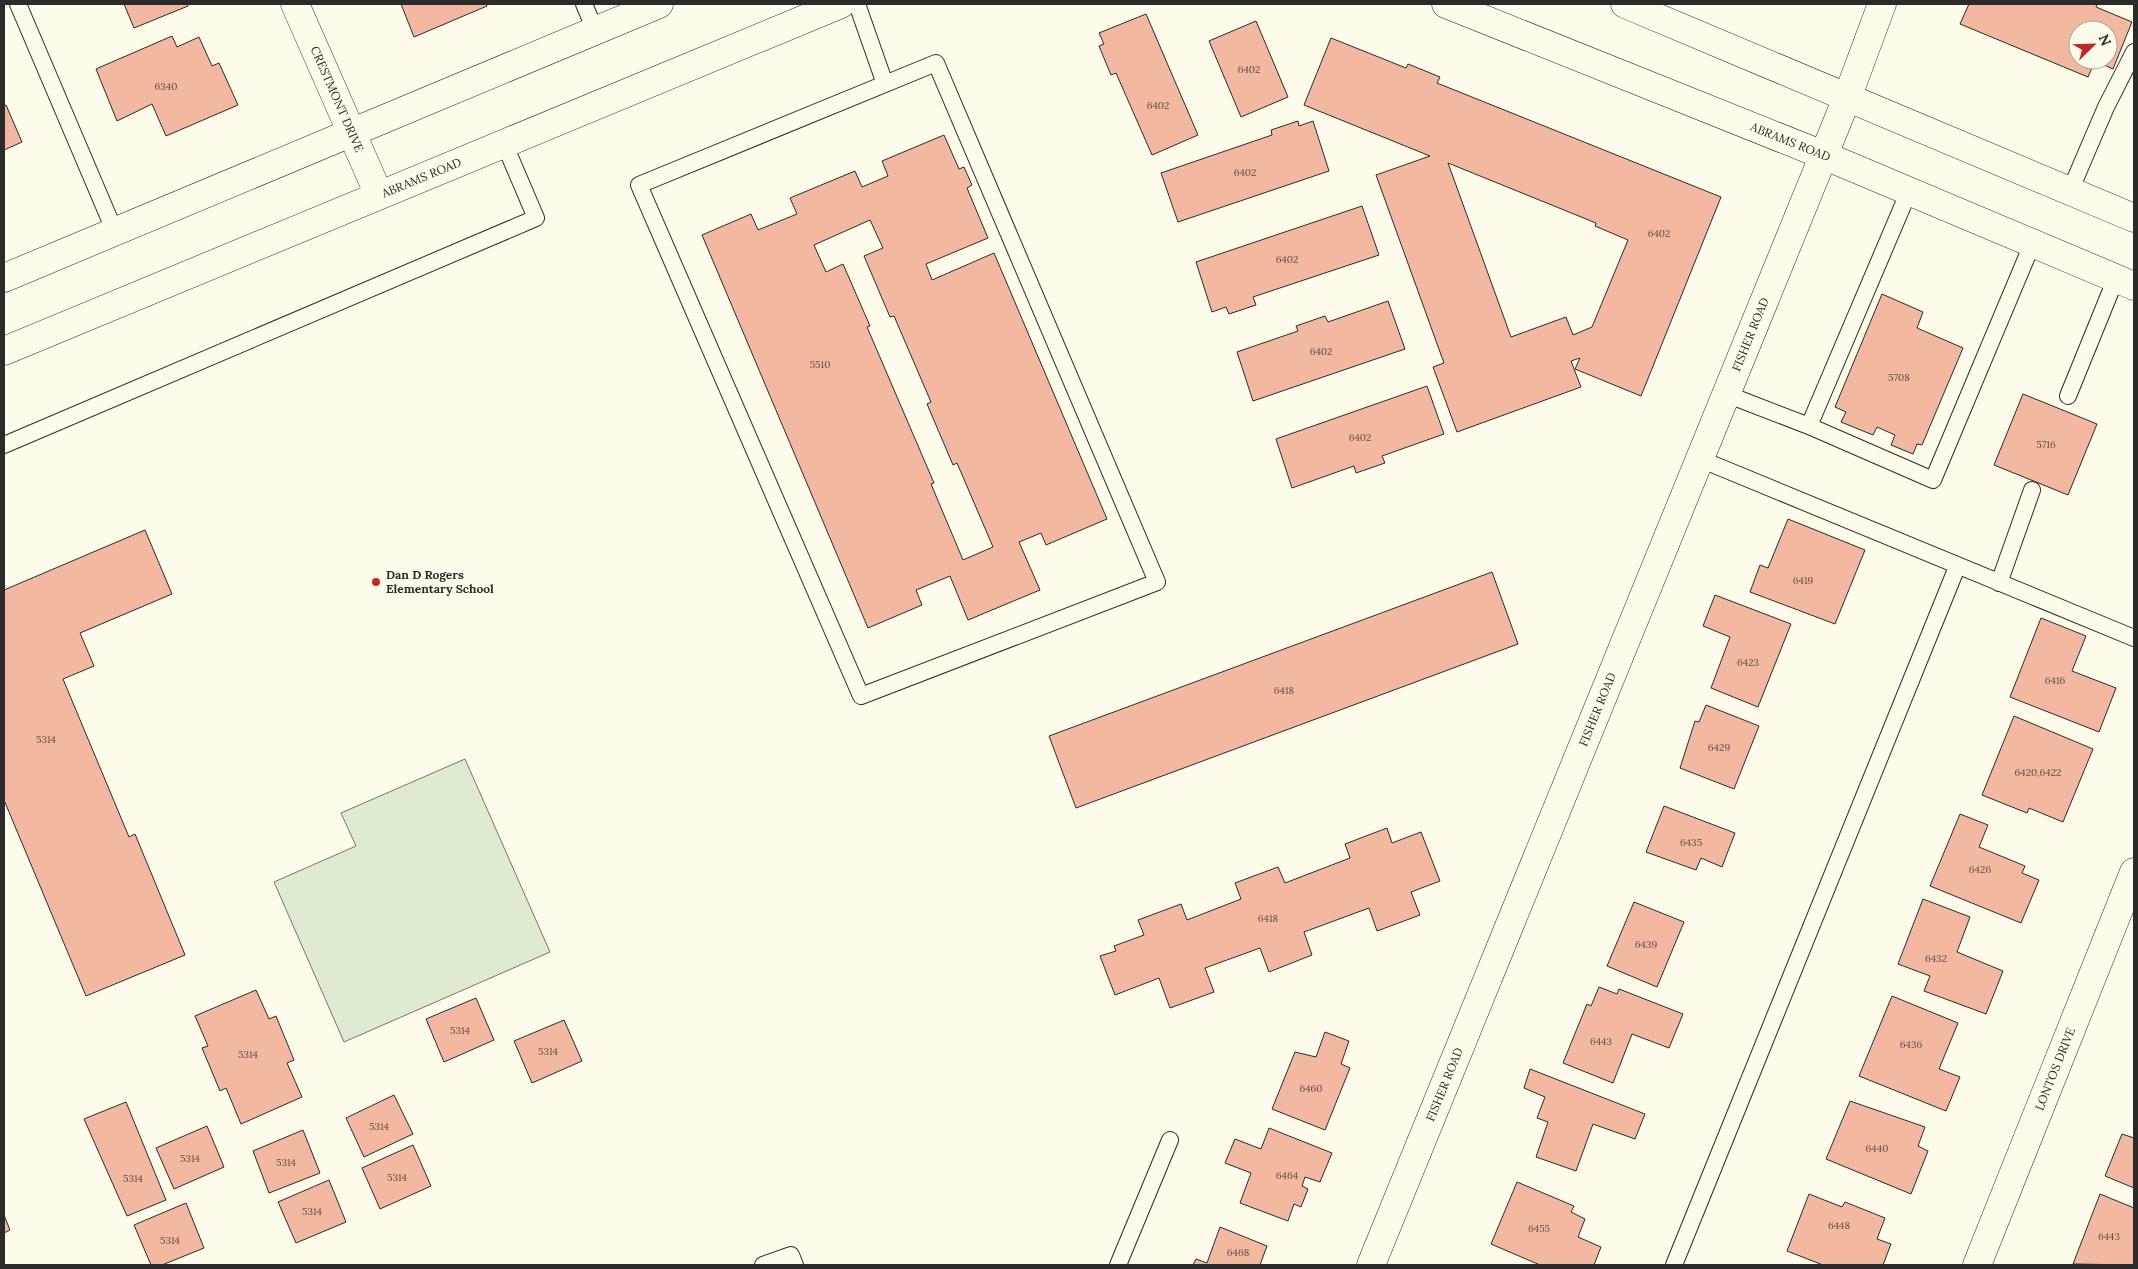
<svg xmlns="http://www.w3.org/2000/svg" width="2138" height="1269" font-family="Lora,serif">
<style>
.green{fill:#deebd1;stroke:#74746e}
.building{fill:#f2b8a0;stroke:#2b2b2b;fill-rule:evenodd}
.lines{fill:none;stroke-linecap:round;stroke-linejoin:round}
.service-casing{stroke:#2b2b2b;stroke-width:18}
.minor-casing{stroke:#2b2b2b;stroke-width:29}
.tertiary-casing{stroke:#2b2b2b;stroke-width:29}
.secondary-casing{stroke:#2b2b2b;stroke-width:29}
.service{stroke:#fdfbea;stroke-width:16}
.minor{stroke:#fdfbea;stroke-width:28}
.tertiary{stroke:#fdfbea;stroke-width:28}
.secondary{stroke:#fdfbea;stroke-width:28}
.poi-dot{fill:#c62828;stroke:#fdfbea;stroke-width:2}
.labels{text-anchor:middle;stroke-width:4;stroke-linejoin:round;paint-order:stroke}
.number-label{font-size:10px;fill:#5d4e48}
.street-label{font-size:12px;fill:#2b2b2b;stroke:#fdfbea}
.poi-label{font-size:12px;font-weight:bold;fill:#2b2b2b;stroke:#fdfbea;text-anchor:start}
</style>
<rect width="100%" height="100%" fill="#fdfbea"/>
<path class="green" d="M465,759L550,952L344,1042L274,882L356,846L341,813Z"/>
<path class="building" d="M124,4H187L188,6L134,28Z
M401,4H486L487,6L414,37Z
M1969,4H2097L2096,7L2132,22L2113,69L2095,61L2088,77L1960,24ZM2078,30H2108V60H2078Z
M1146,14L1198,135L1152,155L1116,73L1111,75L1099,46L1104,44L1099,33Z
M1256,21L1288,97L1241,117L1209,41Z
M172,36L177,47L199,37L212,66L219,63L238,105L166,136L152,104L117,121L96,69Z
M1331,38L1406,68L1408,64L1440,77L1437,83L1721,197L1641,396L1575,369L1580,358L1571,361L1581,387L1457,432L1433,367L1444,363L1376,175L1430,156L1304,105ZM1448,163L1596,223L1595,226L1628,240L1592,327L1573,335L1566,317L1511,337Z
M6,105L22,142L4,150V106Z
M1298,121L1299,126L1313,121L1329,171L1178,222L1161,173L1272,135L1271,130Z
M944,135L959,169L964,167L972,185L967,188L988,238L926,264L932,280L994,253L1107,519L1046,545L1041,533L1019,542L1040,590L968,620L950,576L916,590L922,605L868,628L702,235L751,214L758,230L797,214L790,198L855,171L862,187L888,176L882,161ZM870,220L883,248L864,256L890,317L894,316L931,402L927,404L953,465L957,463L993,547L963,560L931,484L934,483L867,327L870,326L843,264L826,272L814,245Z
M1362,206L1379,255L1253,297L1256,305L1229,314L1226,307L1212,312L1196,262Z
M1882,294L1923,312L1917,328L1963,348L1922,445L1917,444L1913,454L1891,445L1895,435L1877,427L1873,435L1841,422L1846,412L1835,407Z
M1388,301L1405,349L1253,401L1237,352L1298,331L1296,326L1325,316L1328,322Z
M1427,386L1444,434L1382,456L1385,463L1356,473L1354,466L1292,488L1276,439Z
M2023,394L2097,424L2068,495L1994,465Z
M1788,519L1865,550L1835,624L1750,592L1760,565L1768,568Z
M145,530L172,594L80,633L94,666L63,679L129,837L135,834L185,955L86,996L4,800V590Z
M1492,572L1518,644L1076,808L1049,736Z
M1715,595L1791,624L1758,707L1711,688L1730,637L1703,626Z
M2041,618L2086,636L2072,671L2116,688L2099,732L2010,697Z
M1706,705L1759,726L1734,789L1680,768L1695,721L1699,722Z
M2014,716L2093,749L2063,822L2029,808L2027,813L1982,795Z
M1664,806L1735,833L1722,867L1701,858L1696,870L1646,852Z
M1960,814L1988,825L1979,847L2025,866L2022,873L2039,880L2021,923L1930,886Z
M1387,828L1392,843L1421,832L1440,881L1411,892L1420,915L1377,931L1369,908L1304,932L1312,955L1269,972L1260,948L1205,968L1214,992L1170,1008L1159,978L1115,995L1100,956L1116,951L1114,946L1144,935L1138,920L1181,904L1187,920L1241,899L1235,883L1278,867L1285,883L1350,858L1345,844Z
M1923,899L1970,917L1957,952L2003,971L1986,1014L1924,991L1930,976L1898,964Z
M1634,902L1684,922L1657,987L1607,966Z
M1599,987L1617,994L1619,989L1683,1014L1669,1048L1632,1034L1613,1083L1563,1063L1587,1004L1591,1006Z
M256,990L269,1019L276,1016L294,1060L287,1063L302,1097L241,1124L226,1088L220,1091L202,1048L208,1046L195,1016Z
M1892,996L1958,1023L1939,1069L1960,1077L1946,1111L1859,1076Z
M476,998L494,1040L444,1062L426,1019Z
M564,1020L582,1061L532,1083L514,1041Z
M1325,1032L1349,1041L1341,1064L1350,1068L1325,1130L1272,1109L1295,1052L1316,1057Z
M1530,1069L1645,1114L1635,1139L1593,1124L1576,1171L1536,1157L1548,1122L1537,1118L1545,1097L1524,1088Z
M394,1095L413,1134L364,1157L346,1118Z
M1850,1101L1925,1127L1918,1146L1928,1151L1911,1194L1826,1159Z
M126,1102L166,1200L127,1216L84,1119Z
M207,1126L224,1167L174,1189L156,1148Z
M1269,1128L1332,1153L1320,1182L1305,1177L1302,1186L1308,1189L1301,1207L1294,1204L1288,1221L1240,1203L1251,1173L1225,1163L1235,1139L1261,1149Z
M303,1130L320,1173L269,1193L253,1151Z
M2122,1134L2134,1138V1188L2105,1176Z
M413,1145L431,1186L380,1209L362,1168Z
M329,1180L346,1222L296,1243L278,1202Z
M1517,1182L1574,1206L1571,1212L1585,1219L1578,1237L1601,1247L1594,1265H1540L1491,1244Z
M1809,1194L1842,1207L1845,1202L1885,1218L1877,1239L1891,1244L1883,1265H1823L1787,1251Z
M2100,1194L2134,1208V1265L2073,1264Z
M186,1203L204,1248L162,1265H151L134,1225Z
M4,1215L10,1230L4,1233Z
M1220,1227L1267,1246L1260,1265H1193L1196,1259L1207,1263Z"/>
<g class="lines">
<g class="service-casing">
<path id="service" d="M18,4L115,232
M584,4L595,30
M857,4L885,84
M936,63L1157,582L861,696L639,185Z
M1909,191L1809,426L1933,480L2033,242
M2070,191L2106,107L2134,52
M1726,394L1809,426
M2068,396L2116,278
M4,445L536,218L504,143
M1700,459L2134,638
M1999,583L2032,490
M763,1265L791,1255L795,1265
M1118,1265L1170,1140
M1674,1265L1957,567"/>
</g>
<g class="minor-casing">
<g id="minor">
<path id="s1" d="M295,4L379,195"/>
<path id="s2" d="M1977,1265L2134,872"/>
</g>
</g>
<g class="tertiary-casing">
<g id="tertiary">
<path id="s3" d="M1371,1265L1847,98L1882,4"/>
</g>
</g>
<g class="secondary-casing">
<g id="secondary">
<path id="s4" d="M1446,4L1823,155L2134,286"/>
<path d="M1625,4L2134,218"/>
<path d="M4,278L659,4"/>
<path id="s5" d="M4,351L841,4"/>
</g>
</g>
<use href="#service" class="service"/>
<use href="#minor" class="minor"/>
<use href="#tertiary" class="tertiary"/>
<use href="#secondary" class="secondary"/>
</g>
<circle class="poi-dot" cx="376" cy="582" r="5"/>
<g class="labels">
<g class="number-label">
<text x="1249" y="73">6402</text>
<text x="166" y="90">6340</text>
<text x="1158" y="109">6402</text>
<text x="1245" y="176">6402</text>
<text x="1659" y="237">6402</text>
<text x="1287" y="263">6402</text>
<text x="1321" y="355">6402</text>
<text x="820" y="368">5510</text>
<text x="1899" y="381">5708</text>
<text x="1360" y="441">6402</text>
<text x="2046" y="448">5716</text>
<text x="1803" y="584">6419</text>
<text x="1748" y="666">6423</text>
<text x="2055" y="684">6416</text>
<text x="1284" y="694">6418</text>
<text x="46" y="743">5314</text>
<text x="1719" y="751">6429</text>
<text x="2038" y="776">6420,6422</text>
<text x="1691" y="846">6435</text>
<text x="1980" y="873">6426</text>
<text x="1268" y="922">6418</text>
<text x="1646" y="948">6439</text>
<text x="1936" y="962">6432</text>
<text x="460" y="1034">5314</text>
<text x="1601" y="1045">6443</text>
<text x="1911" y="1048">6436</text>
<text x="548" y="1055">5314</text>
<text x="248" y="1058">5314</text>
<text x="1311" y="1092">6460</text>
<text x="379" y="1130">5314</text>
<text x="1877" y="1152">6440</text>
<text x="190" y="1162">5314</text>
<text x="286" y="1166">5314</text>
<text x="1287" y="1179">6464</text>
<text x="397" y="1181">5314</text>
<text x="133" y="1182">5314</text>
<text x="312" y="1215">5314</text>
<text x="1839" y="1229">6448</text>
<text x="1539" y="1232">6455</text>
<text x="2109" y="1240">6443</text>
<text x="170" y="1244">5314</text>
<text x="1238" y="1256">6468</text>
</g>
<g class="street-label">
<text dy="4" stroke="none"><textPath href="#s1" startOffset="104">CRESTMONT DRIVE</textPath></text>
<text dy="4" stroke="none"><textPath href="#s4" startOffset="371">ABRAMS ROAD</textPath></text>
<text dy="4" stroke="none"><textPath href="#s5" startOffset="452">ABRAMS ROAD</textPath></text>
<text dy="4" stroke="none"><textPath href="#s3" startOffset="1005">FISHER ROAD</textPath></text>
<text dy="4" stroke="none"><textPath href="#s3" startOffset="600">FISHER ROAD</textPath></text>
<text dy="4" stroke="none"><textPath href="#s2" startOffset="211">LONTOS DRIVE</textPath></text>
<text dy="4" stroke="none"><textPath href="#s3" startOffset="195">FISHER ROAD</textPath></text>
</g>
<g class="poi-label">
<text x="386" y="579">Dan D Rogers<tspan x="386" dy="14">Elementary School</tspan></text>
</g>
</g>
<rect width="2138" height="1269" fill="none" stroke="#2b2b2b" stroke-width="10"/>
<g transform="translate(2093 45) rotate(67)"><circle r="24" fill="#fdfbea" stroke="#a9a89e"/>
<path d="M0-4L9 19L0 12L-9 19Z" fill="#c62828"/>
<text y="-8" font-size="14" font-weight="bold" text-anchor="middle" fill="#2b2b2b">N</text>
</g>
</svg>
